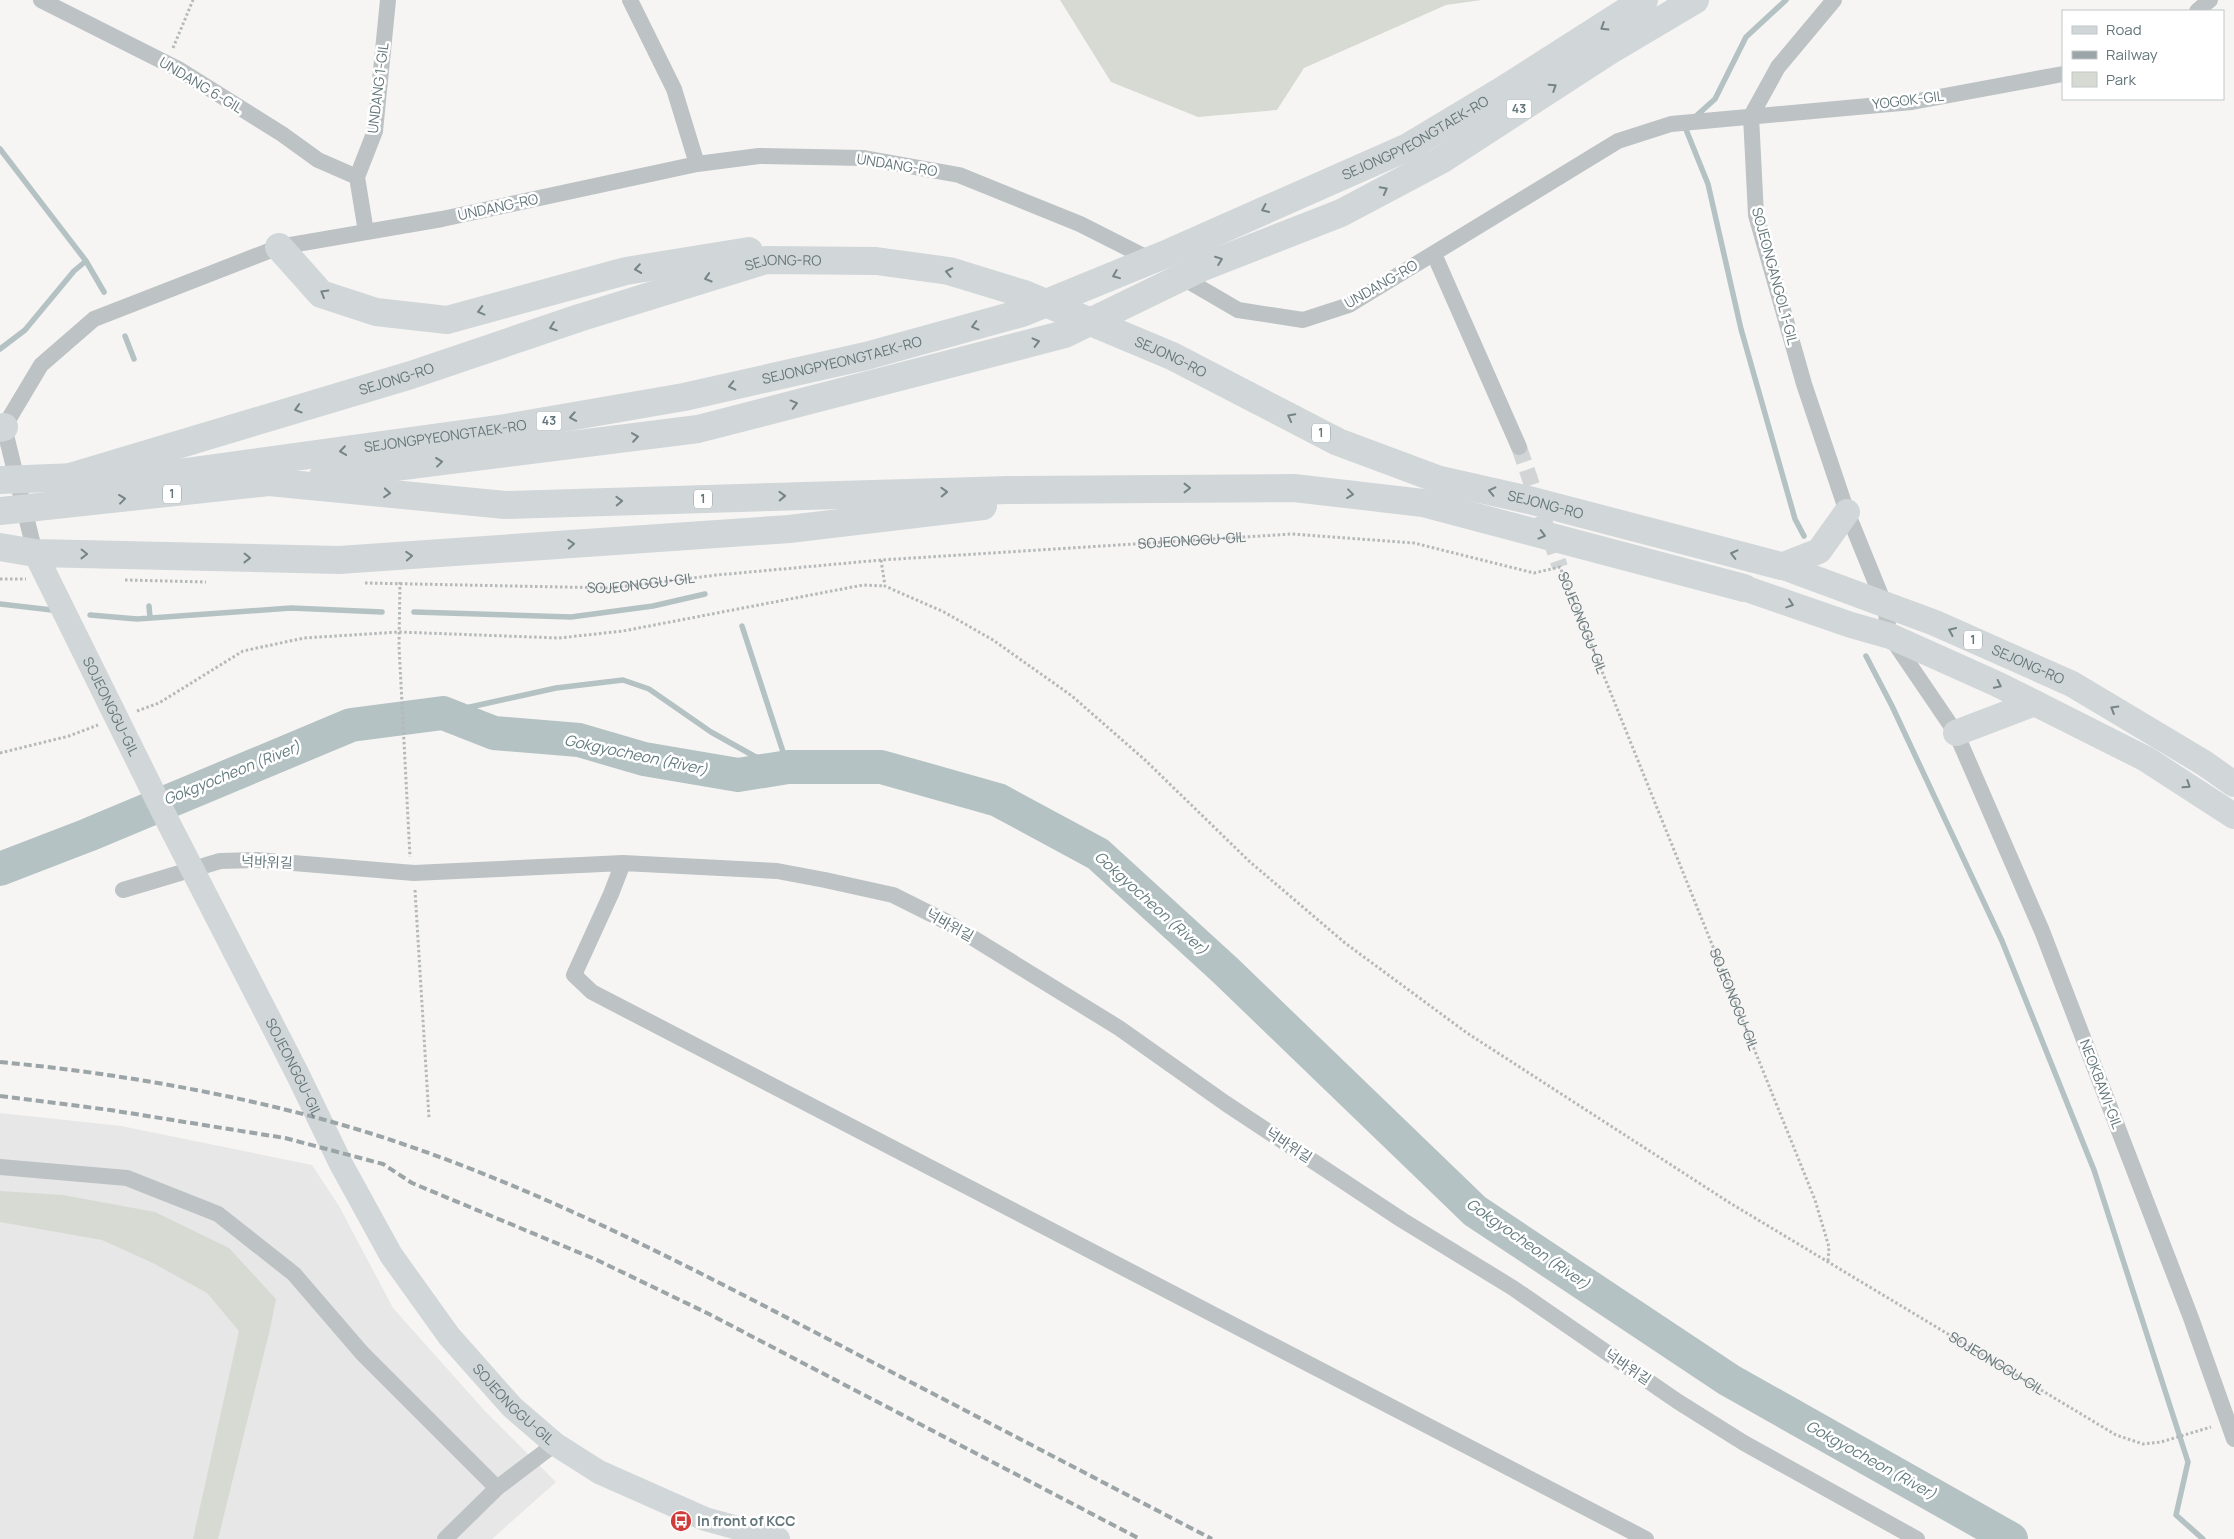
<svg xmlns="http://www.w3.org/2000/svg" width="2234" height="1539" font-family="Manrope,'Noto Sans KR',sans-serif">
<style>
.built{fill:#e6e7e6}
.green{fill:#d7dad2}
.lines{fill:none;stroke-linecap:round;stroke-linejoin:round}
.stream{stroke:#b4c2c3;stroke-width:5.5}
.river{stroke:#b4c2c3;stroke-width:34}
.street-tunnel{stroke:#d2d5d5;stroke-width:16;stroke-dasharray:16 8;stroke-linecap:butt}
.path{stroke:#b5b9ba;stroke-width:3;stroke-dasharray:2.5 2.5;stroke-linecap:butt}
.street{stroke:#bdc2c4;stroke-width:16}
.secondary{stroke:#d1d6d8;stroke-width:24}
.primary{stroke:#d1d6d8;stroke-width:26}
.highway{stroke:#d1d6d8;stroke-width:28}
.rail{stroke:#9ba4a6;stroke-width:4;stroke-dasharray:8 4;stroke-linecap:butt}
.oneway{stroke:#748488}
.labels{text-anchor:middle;stroke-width:5;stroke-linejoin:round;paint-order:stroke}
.shield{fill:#fff;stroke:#929fa2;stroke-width:1}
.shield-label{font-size:12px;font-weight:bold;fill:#64767a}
.street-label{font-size:14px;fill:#64767a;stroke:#fff}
.poi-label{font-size:14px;font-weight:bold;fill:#64767a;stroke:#fff;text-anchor:start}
.water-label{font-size:15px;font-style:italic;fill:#637b7d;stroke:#fff}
</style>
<rect width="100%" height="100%" fill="#f6f5f3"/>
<path class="built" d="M0,1113L121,1126L312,1165L339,1206L393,1308L484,1410L556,1482L492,1539H0Z"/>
<path class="green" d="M1060,0H1482L1446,5L1304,68L1277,110L1198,117L1111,82Z
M0,1191L63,1195L155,1212L229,1248L276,1299L270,1329L218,1539H193L239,1331L207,1293L153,1263L102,1240L0,1222Z"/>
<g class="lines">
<path class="stream" d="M1695,117L1715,99L1746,37L1786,0
M1687,126L1685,127L1708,184L1741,329L1795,519L1804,536
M0,149L86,261
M125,336L134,359
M0,349L25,330L74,271L86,261L104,292
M0,604L52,610
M149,606L150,617
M414,612L571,617L653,606L705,594
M90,615L137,619L291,608L382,612
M742,626L788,767
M1866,656L1892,706L2002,941L2094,1170L2188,1462L2176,1515L2203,1539
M443,713L556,688L623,680L649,689L711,732L754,756L788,767"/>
<path class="river" d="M0,869L88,835L351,725L443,713L494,733L579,740L644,759L738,775L788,767H881L998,800L1098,854L1225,970L1475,1211L1729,1380L2011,1539"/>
<path class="street-tunnel" d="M1519,447L1560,567"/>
<g class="path">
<path d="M173,48L193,0"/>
<path id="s1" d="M881,560L885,586L944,612L993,640L1072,696L1145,760L1249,861L1345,943L1467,1033L1730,1203L2116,1435L2143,1444L2161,1442L2211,1427"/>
<path d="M0,579H26"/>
<path d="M125,580L206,582"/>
<path d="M400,582L399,646L410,857"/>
<path id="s2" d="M365,583L611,588L717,575L881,560L1292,534L1414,543L1534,573L1560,567L1815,1200L1829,1247L1828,1262"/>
<path d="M137,711L159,703L243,651L304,638L399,632L559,638L623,631L863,585L885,586"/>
<path d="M0,753L69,736L98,725"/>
<path d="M415,890L429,1118"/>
</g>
<path class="street" d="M41,0L180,70L282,134L318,160L357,177
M630,0L674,89L697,164
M1834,0L1778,67L1751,116L1756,215L1804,384L1847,512L1884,603L1890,636L1956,733L2042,931L2191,1318L2234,1439
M2197,11L2210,0
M366,232L357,177L375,131L388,0
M1434,254L1519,447
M1178,275L1238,310L1303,320L1349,305L1618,141L1671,124L1912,102L2063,74
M35,553L4,427L41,365L94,319L279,247L442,219L697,164L759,156L864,158L959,175L1080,224L1155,262
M623,863L777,871L825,880L893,895L947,922L1119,1028L1225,1103L1402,1220L1513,1288L1677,1401L1744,1443L1917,1539
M123,890L220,861L257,860L414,873L623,863L611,894L574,975L592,992L1646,1539
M0,1167L127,1178L218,1214L294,1274L362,1353L497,1488L555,1444
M445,1539L497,1488"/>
<path class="secondary" id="s3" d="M35,553L169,824L297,1073L341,1164L391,1255L449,1336L512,1407L555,1444L599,1472L705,1519L778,1539"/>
<g class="primary">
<path id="s4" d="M1781,566L1935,623L2072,684L2204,763L2234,784"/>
<path d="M1781,566L1819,551L1847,512"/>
<path d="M1744,588L1851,625L1890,636L1997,684L2146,759L2234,816"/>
<path d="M1956,733L2035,703"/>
</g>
<g class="highway">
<path d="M279,247L321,294L376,312L447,320L626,271L749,251"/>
<path d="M0,428L4,427"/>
<path d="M323,476L698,429L1065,334L1203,267L1341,213L1441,160L1609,51L1695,0"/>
<path id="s5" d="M67,478L411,375L579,318L766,260L876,261L949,271L1024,294L1172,356L1338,442L1440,480L1529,500L1781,566"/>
<path id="s6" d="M0,480L178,473L505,428L684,397L866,356L1022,313L1166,254L1408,147L1503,90L1644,0"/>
<path d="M0,511L269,482L505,505L1009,490L1294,488L1423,503L1744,588"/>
<path d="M0,547L35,553L339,560L789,529L983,506"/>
</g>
<path class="rail" d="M0,1062C128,1074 272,1100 394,1141C544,1191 686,1265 826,1338C955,1405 1083,1472 1212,1539
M0,1096L110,1110L285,1138L383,1164L412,1183L597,1260L709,1314L1140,1539"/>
</g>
<defs><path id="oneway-chevron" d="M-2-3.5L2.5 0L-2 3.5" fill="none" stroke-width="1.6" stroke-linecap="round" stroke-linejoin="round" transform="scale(1.25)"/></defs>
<g class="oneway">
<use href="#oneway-chevron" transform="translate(1604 27) rotate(148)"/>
<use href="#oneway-chevron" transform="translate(1553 87) rotate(-33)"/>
<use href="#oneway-chevron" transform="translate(1384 190) rotate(-28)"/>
<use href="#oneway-chevron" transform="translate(1265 209) rotate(156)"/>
<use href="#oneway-chevron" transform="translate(1219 260) rotate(-21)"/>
<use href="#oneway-chevron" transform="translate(638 269) rotate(171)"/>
<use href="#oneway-chevron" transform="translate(949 272) rotate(-168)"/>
<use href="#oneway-chevron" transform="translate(1116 275) rotate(158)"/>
<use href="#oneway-chevron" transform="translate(708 278) rotate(163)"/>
<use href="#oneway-chevron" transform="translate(324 293) rotate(-150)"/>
<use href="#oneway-chevron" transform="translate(481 311) rotate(165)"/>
<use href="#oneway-chevron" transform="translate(975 326) rotate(165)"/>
<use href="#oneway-chevron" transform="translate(553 327) rotate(161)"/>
<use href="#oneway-chevron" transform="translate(1036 342) rotate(-14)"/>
<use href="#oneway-chevron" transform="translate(732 386) rotate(167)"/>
<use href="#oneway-chevron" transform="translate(794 404) rotate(-15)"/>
<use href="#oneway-chevron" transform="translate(298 409) rotate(163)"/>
<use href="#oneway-chevron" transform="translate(573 417) rotate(170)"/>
<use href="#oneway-chevron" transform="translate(1291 417) rotate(-152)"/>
<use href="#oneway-chevron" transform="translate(635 437) rotate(-8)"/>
<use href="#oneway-chevron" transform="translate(343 451) rotate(172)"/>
<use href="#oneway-chevron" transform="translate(439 462) rotate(-7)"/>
<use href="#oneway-chevron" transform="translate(1187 488)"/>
<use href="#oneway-chevron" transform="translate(1492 491) rotate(-167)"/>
<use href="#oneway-chevron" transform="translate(944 492) rotate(-2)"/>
<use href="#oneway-chevron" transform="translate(387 493) rotate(5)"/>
<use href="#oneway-chevron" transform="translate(1350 494) rotate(7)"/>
<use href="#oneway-chevron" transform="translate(782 496) rotate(-2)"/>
<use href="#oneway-chevron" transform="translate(122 499) rotate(-7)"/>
<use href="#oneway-chevron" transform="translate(619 501) rotate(-2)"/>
<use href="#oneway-chevron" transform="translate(1542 535) rotate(15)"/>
<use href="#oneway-chevron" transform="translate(571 544) rotate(-4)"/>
<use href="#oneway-chevron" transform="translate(84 554) rotate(1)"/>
<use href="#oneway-chevron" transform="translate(1734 554) rotate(-166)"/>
<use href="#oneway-chevron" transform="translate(409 556) rotate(-4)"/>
<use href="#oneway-chevron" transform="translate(247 558) rotate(1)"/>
<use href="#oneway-chevron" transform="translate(1790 604) rotate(19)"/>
<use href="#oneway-chevron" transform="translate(1952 631) rotate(-156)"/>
<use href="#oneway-chevron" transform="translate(1998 685) rotate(26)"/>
<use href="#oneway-chevron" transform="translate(2114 709) rotate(-149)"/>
<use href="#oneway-chevron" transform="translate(2187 785) rotate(33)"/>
</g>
<defs>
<g id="bus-disc" transform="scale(1.125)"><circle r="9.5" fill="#d03c39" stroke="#fff"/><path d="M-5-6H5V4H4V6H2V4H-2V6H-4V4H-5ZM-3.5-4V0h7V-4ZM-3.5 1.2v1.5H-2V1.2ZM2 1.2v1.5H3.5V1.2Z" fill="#fff"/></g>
</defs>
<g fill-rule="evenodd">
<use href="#bus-disc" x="681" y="1521"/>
</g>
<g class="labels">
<g class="shield">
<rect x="1506.5" y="99.5" width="25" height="19" rx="4"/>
<rect x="536.5" y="411.5" width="25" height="19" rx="4"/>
<rect x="1312" y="423.5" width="18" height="19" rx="4"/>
<rect x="163" y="484.5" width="18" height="19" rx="4"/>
<rect x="694" y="489.5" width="18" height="19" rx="4"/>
<rect x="1964" y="630.5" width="18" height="19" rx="4"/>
</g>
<g class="shield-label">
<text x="1519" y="113">43</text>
<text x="549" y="425">43</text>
<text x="1321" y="437">1</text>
<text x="172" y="498">1</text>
<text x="703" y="503">1</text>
<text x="1973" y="644">1</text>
</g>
<g class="street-label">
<text transform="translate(201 85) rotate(31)" y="5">UNDANG 6-GIL</text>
<text transform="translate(378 88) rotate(-83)" y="5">UNDANG 1-GIL</text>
<text transform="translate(1908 100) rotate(-7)" y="5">YOGOK-GIL</text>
<text dy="5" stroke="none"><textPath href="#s6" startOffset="1469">SEJONGPYEONGTAEK-RO</textPath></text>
<text transform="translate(897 165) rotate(9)" y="5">UNDANG-RO</text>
<text transform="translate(498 207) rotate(-12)" y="5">UNDANG-RO</text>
<text dy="5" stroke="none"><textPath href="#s5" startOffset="749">SEJONG-RO</textPath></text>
<text transform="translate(1775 276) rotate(75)" y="5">SOJEONGANGOL 1-GIL</text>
<text transform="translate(1381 284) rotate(-30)" y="5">UNDANG-RO</text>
<text dy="5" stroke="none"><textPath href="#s5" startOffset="1154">SEJONG-RO</textPath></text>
<text dy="5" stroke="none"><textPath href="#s6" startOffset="852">SEJONGPYEONGTAEK-RO</textPath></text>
<text dy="5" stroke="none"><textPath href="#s5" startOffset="344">SEJONG-RO</textPath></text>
<text dy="5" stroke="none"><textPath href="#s6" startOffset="448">SEJONGPYEONGTAEK-RO</textPath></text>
<text dy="5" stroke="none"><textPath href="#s5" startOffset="1559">SEJONG-RO</textPath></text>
<text dy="5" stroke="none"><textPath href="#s2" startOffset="829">SOJEONGGU-GIL</textPath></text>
<text dy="5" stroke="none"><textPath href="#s2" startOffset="276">SOJEONGGU-GIL</textPath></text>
<text dy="5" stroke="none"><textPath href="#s2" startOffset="1262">SOJEONGGU-GIL</textPath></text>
<text dy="5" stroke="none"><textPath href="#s4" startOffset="266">SEJONG-RO</textPath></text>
<text dy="5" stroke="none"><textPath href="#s3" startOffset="171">SOJEONGGU-GIL</textPath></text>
<text transform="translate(267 862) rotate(2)" y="5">넉바위길</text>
<text transform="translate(950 925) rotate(29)" y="5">넉바위길</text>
<text dy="5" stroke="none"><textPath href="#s2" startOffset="1668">SOJEONGGU-GIL</textPath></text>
<text dy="5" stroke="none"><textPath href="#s3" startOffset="576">SOJEONGGU-GIL</textPath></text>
<text transform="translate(2101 1084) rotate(69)" y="5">NEOKBAWI-GIL</text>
<text transform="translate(1289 1145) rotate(33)" y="5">넉바위길</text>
<text dy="5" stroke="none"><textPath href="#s1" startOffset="1388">SOJEONGGU-GIL</textPath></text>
<text transform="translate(1628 1367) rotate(34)" y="5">넉바위길</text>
<text dy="5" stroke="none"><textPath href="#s3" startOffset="981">SOJEONGGU-GIL</textPath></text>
</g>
<g class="poi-label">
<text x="697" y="1526">In front of KCC</text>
</g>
<g class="water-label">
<text transform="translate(636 755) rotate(12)" y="5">Gokgyocheon (River)</text>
<text transform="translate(232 773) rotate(-22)" y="5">Gokgyocheon (River)</text>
<text transform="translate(1151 903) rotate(42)" y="5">Gokgyocheon (River)</text>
<text transform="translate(1528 1244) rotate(35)" y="5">Gokgyocheon (River)</text>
<text transform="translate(1871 1460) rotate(29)" y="5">Gokgyocheon (River)</text>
</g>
</g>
<rect x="2062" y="10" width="162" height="90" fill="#ffffff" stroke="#c1c8ca"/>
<rect x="2072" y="26" width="25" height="8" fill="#d1d6d8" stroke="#c1c8ca"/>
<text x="2106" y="35" font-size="15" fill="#64767a">Road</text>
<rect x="2072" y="51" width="25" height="8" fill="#9ba4a6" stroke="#c1c8ca"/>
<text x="2106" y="60" font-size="15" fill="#64767a">Railway</text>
<rect x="2072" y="72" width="25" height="15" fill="#d7dad2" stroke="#c1c8ca"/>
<text x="2106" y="85" font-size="15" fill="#64767a">Park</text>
</svg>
